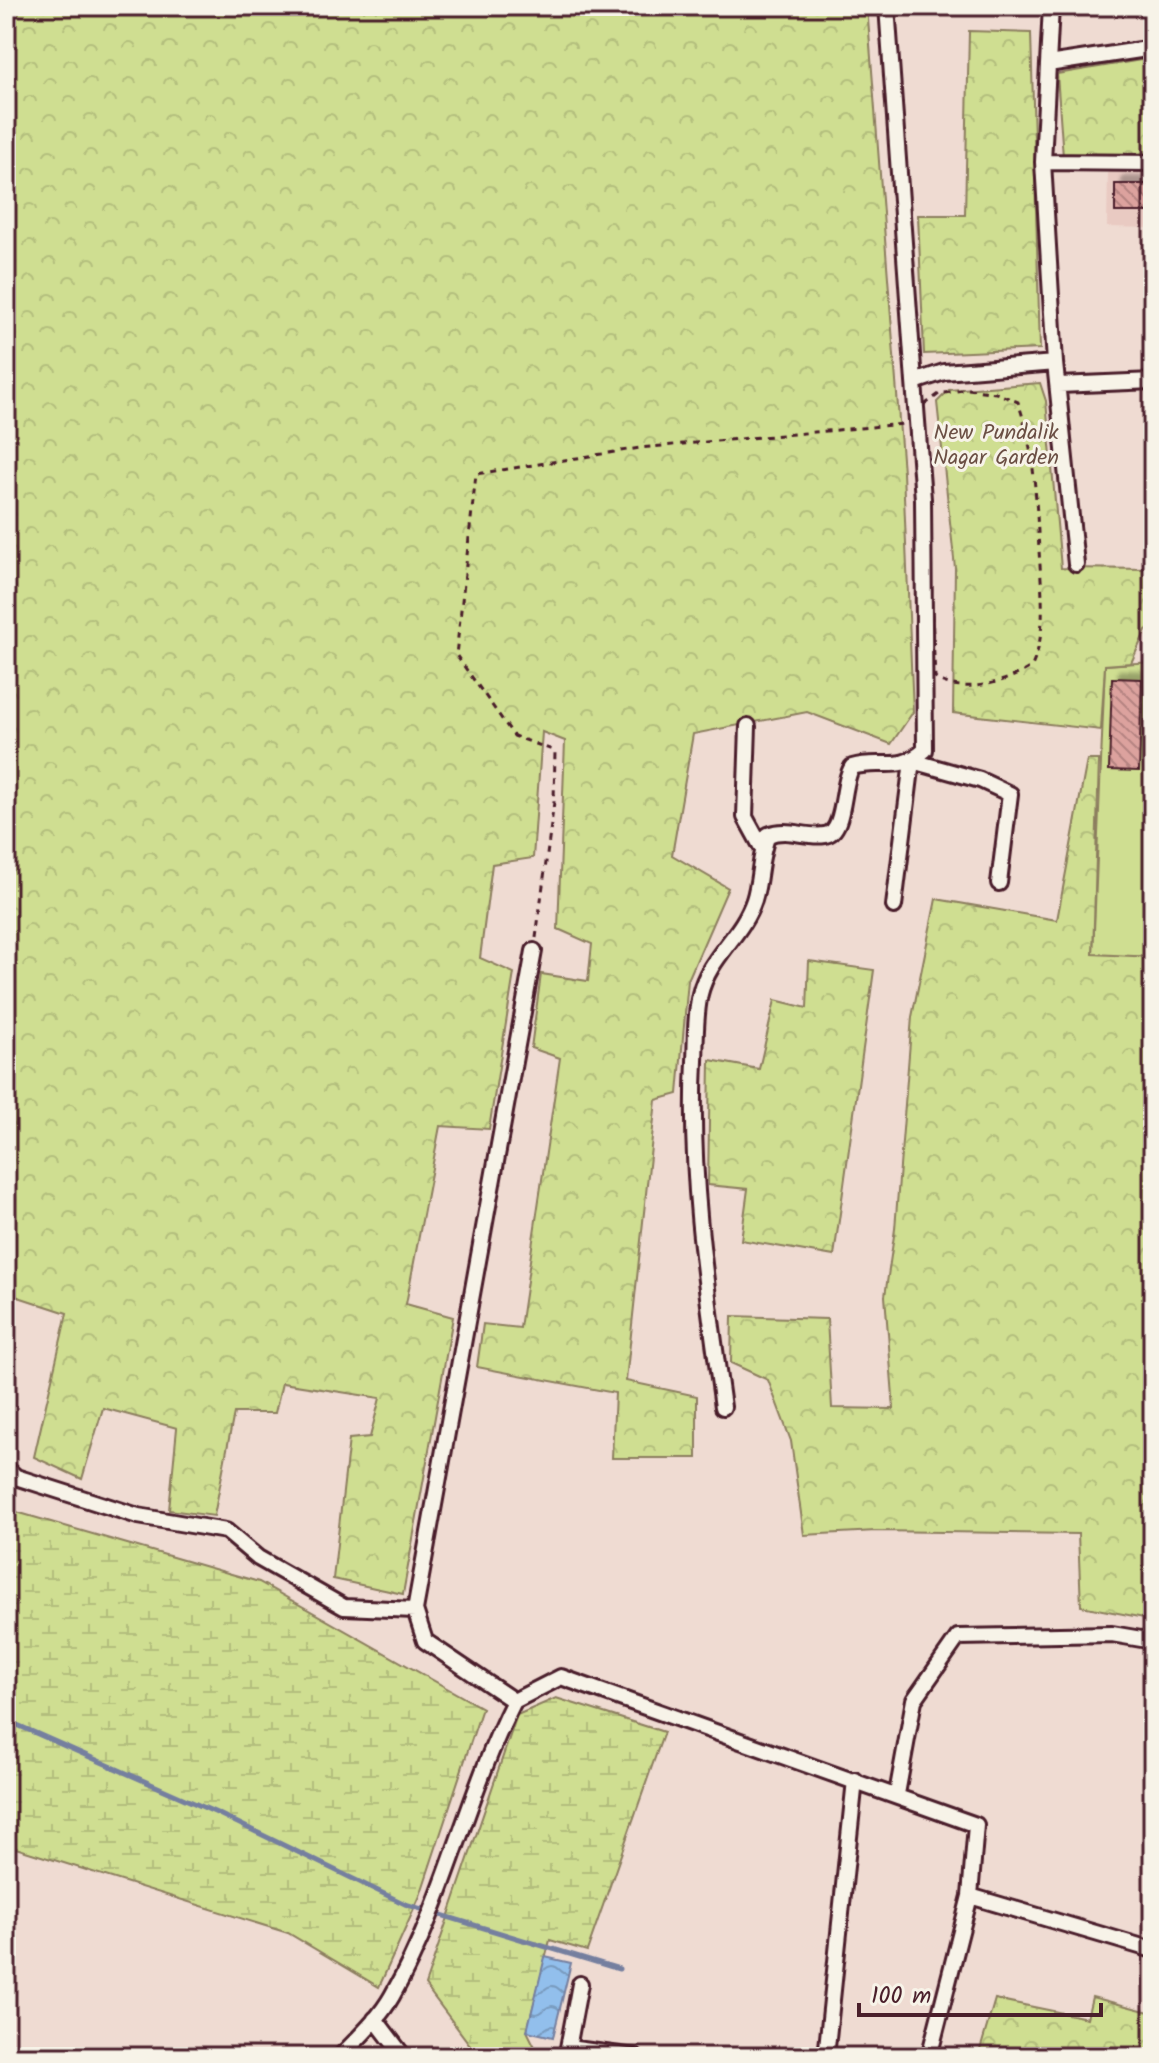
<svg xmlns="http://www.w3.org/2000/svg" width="1159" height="2063" font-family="Kalam,sans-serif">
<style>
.built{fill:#e9cac2}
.grass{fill:#cfde91;stroke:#8c7e5e;stroke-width:2}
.forest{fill:url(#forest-crowns);stroke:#8c7e5e;stroke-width:2}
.wetland{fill:url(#wetland-marsh);stroke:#8c7e5e;stroke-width:2}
.water{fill:url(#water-waves);stroke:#757f9f;stroke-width:2}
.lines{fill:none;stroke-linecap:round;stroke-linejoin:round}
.stream{stroke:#757f9f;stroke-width:5}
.building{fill:url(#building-back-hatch);stroke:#4a1f2b;stroke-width:2;filter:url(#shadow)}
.street-casing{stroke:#4a1f2b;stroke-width:20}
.path{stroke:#4a1f2b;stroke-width:3;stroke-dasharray:6 6;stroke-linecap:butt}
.street{stroke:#f7f3e8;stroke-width:14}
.labels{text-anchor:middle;stroke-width:6;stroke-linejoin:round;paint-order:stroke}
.park-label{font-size:22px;fill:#6b4f44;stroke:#f7f3e8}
</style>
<defs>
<pattern id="forest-crowns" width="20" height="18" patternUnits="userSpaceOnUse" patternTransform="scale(2)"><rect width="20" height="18" fill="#cfde91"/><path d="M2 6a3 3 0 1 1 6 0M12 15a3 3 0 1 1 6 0" fill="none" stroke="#b3be7d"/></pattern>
<pattern id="wetland-marsh" width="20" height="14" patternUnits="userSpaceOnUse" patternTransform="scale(2)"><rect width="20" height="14" fill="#cfde91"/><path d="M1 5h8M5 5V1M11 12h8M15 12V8" fill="none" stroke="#b3be7d"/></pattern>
<pattern id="water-waves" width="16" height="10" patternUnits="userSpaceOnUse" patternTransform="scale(2)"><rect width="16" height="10" fill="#92bfec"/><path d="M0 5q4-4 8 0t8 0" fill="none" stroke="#799bbf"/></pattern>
<pattern id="building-back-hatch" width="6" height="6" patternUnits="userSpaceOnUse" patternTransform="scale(2)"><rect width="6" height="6" fill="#dca29e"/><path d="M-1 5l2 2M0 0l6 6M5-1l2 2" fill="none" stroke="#b48381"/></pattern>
<filter id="shadow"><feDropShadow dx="7" dy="-7" stdDeviation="2" flood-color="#0004"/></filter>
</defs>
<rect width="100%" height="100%" fill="#efdbd2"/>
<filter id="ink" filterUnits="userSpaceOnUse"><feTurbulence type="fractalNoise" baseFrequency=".0125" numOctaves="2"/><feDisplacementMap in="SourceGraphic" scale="16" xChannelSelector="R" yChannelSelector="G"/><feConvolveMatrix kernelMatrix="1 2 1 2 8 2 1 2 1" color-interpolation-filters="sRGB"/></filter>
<g filter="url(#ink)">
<path class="built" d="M1108,169H1153V228L1107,227Z"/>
<path class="grass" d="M1153,662V957L1093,955L1105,665Z"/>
<path class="forest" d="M6,6H867L903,472L913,712L891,744L807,712L693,734L672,855L728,888L688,980L678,1094L656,1100L626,1381L697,1396V1458H612L615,1393L477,1367L483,1324L520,1328L560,1058L531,1048L541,974L588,981L592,944L558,929L565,741L542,732L533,858L492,864L480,958L514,973L489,1129L440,1126L406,1304L453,1317L403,1594L333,1579L349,1439L370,1437L380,1398L282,1383L275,1413H234L214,1516L169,1510L177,1428L103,1408L82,1479L34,1457L67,1313L6,1293Z
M969,31L1031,33L1040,349L924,354L918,215H965Z
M1153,58V153L1063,157L1057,74Z
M1040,383L1046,401L1061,568L1153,569V626L1146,630L1131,663L1105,665L1101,730L953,713L955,568L937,402L949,390Z
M1087,760H1099L1093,954L1153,957V1616L1144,1618L1081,1606L1078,1534L876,1531L804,1535L791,1441L768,1380L731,1363L732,1316L827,1319L832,1408L894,1409L885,1296L895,1229L912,1017L936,899L1057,920Z
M809,961L874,970L834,1256L741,1240L748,1189L708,1185L710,1060L759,1069L775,1000L807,1008Z
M1092,1997L1153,2013V2057H936L935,2052L978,2057L995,1999L1087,2018Z"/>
<path class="wetland" d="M6,1509L259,1582L482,1708L420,1896L379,1987L288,1933L6,1845Z
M556,1698L664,1732L587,1951L550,1940L527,2031L536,2049L523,2057H479L425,1985L517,1715Z"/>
<path class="water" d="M545,1957L571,1963L553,2037L527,2031Z"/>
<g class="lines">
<path class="stream" d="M6,1720L219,1814L405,1904L619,1969"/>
</g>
<path class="building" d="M1115,184H1153V212H1115Z
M1112,678L1142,679L1139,771L1109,770Z"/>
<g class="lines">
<g class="street-casing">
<path id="street" d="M887,6L914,382
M1048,64L1153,48
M1043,162L1051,6
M1055,363L1076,564
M1059,385L1153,381
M748,726L745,817L762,848
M894,906L912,761L980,780L1010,794L999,883
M723,1407C707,1292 689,1178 695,1061C696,1039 695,1015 700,994C709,957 742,936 754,900C761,878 759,856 768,835C788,827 805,838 825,835C846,832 841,784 852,767C883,758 897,774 925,750L923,499L914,382L944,372L1055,363L1043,162L1153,163
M6,1468L16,1477L138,1516L226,1531L258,1558L344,1607L415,1610L425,1641L514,1701L561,1677L976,1825L970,1896L929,2057
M415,1610L534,951
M897,1794L914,1700L958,1637L1112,1634L1153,1641
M970,1896L1153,1950
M580,1984L568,2048L635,2057
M375,2019L404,2057
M340,2057C358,2038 379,2019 392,1996C445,1903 466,1796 514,1701
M826,2057L855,1780"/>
</g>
<path class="path" d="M968,389L996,393L1018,402C1035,451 1036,499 1039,550C1041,587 1048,631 1032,666C1008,683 961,695 935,678L923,406L939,394Z
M536,938L554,802L555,751L514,736L456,655L476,474L640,448L903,424"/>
<use href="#street" class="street"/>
</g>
</g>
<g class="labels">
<g class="park-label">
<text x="996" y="439">New Pundalik<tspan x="996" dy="25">Nagar Garden</tspan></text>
</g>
</g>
<rect width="1159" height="2063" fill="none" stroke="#f7f3e8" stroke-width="32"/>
<rect x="16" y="16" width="1127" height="2031" fill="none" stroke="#4a1f2b" stroke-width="3" filter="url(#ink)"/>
<path d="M859 2003v12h242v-12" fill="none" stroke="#4a1f2b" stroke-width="4"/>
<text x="871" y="2003" font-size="24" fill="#4a1f2b" stroke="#f7f3e8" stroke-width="6" paint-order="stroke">100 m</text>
</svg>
